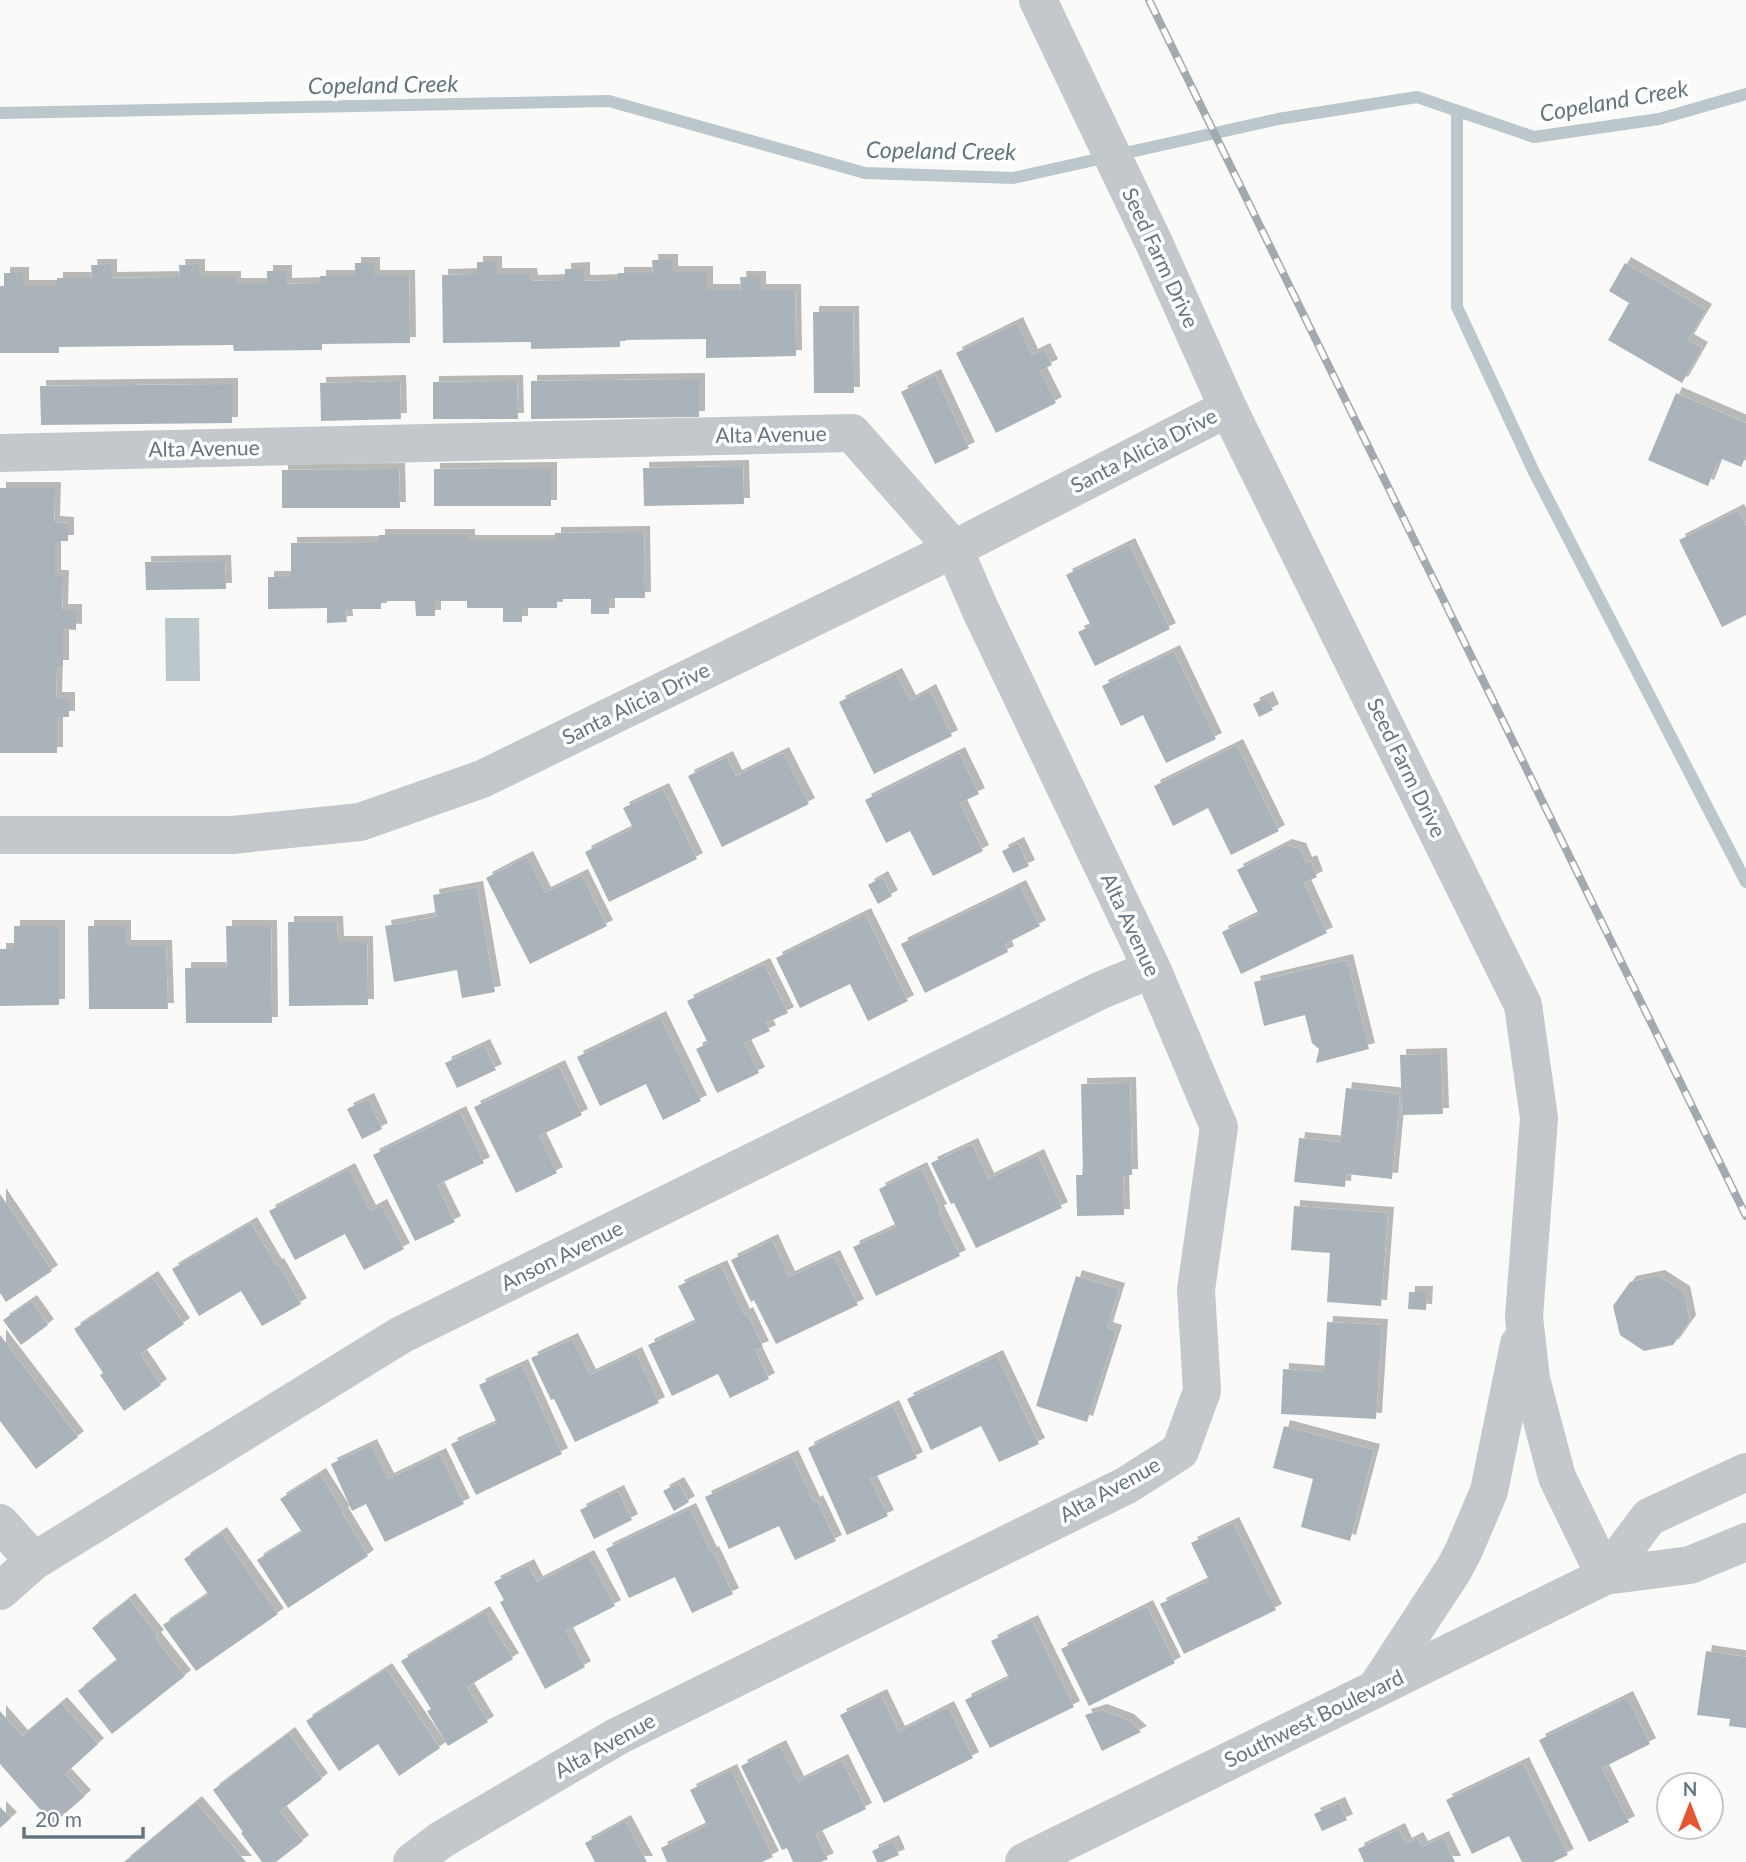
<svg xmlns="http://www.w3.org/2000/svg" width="1746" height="1862" font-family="Lato,sans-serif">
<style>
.water{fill:#bbc7cb}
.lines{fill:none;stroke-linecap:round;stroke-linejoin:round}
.stream{stroke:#bbc7cb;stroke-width:12}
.building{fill:#aab3b9;filter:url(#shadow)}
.minor{stroke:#c3c8cc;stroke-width:38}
.rail-casing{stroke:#a2aab0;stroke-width:8}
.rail{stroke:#fff;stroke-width:5;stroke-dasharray:16;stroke-linecap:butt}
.labels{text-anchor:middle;stroke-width:7;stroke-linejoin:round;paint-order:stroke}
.street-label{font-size:21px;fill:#657683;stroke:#fff}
.water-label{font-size:23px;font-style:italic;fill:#60757c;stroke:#fff}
</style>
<defs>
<filter id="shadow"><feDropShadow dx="6" dy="-6" stdDeviation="0" flood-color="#0004"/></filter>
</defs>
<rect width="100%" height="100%" fill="#fafaf8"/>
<path class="water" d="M165,618H199L200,681H166Z"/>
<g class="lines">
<path class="stream" d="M1457,111V307L1534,472L1746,882
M0,113L609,101L865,173L1013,178L1278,119L1417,97L1534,137L1659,119L1746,94"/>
</g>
<path class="building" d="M652,260H672V272H707V290H741L740,277H760V290H795L796,356L706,358V339L620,340V347L531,349V342L443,343L442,275L477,274V262H496V274H531L532,281L565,280V269L584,268V281L618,280V273H653Z
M355,263H374V276H409L410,343L322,344V350L234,351L233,345L59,347V353H0V286H4V273H23V286H57V278H92L91,265H111V278L180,277L179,265H199V277H235V284H267V271H286V284L320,283V276H355Z
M1625,263L1706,310L1688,340L1702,348L1682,383L1608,340L1629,303L1609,291Z
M813,312H853L854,393H814Z
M1017,323L1032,355L1044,349L1052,365L1040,371L1056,403L996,433L956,353Z
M935,375L969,448L935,464L901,392Z
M699,379V417L531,419V381Z
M400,381L401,419L321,421L320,383Z
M517,381L518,419H433V382Z
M232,384V423L41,425L40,386Z
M1676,393L1746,423V456L1741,467L1722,459L1720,464L1717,463L1708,486L1648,460Z
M743,466L744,504L644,506L643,468Z
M551,468V506H434V469Z
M399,469L400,508H282V470Z
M0,488H55L54,522L68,523V541H55V576H63L62,610H76V630L63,629V666H57L56,698H69V717H57V753H0Z
M1738,510L1746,526V615L1722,627L1679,540Z
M644,532L645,598H609V614H591V599H557V608H522V622H503V608H467V601H435V616H416L415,601H381V609H346L347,622L327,623V608L268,609V577H291V543L379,542V535H469V541H555V533Z
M1129,544L1170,629L1095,666L1078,632L1091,626L1066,575Z
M225,561L226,589L146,590L145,562Z
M1174,651L1216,739L1166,763L1143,715L1121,726L1102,686Z
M896,674L910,701L930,690L952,736L874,774L839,702Z
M1267,697L1273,710L1259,717L1253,704Z
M1237,745L1279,831L1231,855L1208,808L1173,826L1154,786Z
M783,753L809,804L722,847L688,776L727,757L736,776Z
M959,753L979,794L960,803L983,851L933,876L910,831L886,843L865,800Z
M663,789L697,859L609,902L585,852L633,828L623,808Z
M1018,843L1029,866L1013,873L1002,851Z
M1286,845L1300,849L1306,863L1311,861L1317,877L1304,883L1327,933L1241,974L1222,932L1259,914L1237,870Z
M527,857L545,893L582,875L607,926L530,964L486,878Z
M882,877L892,896L878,904L868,885Z
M1020,886L1040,926L1005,944L1008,952L925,993L901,944Z
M477,887L495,992L462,998L457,970L394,982L385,926L436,917L433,895Z
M865,914L908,1001L868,1021L850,984L800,1008L776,958Z
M288,922H337L338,942H367L368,1005L289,1006Z
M14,926H59V1005L0,1006V949H14Z
M88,926H125V946H166L168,1009H89Z
M226,926H271L272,1023H186L185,968H227Z
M1347,960L1369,1049L1316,1063L1319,1049L1312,1043L1305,1015L1264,1026L1254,982Z
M764,964L788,1013L766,1023L770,1031L744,1043L759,1073L717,1093L696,1049L708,1043L687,1001Z
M660,1017L701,1101L663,1120L646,1084L600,1106L577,1057Z
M484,1045L496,1070L457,1088L445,1063Z
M1441,1054L1443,1114L1402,1115L1400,1055Z
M559,1066L582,1115L539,1136L557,1173L516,1193L474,1107Z
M1130,1083L1132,1175H1123L1124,1215L1077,1216L1076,1175H1083L1081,1084Z
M1346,1088L1400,1094L1392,1179L1346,1174L1345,1187L1294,1182L1299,1138L1340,1142Z
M368,1099L382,1129L362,1139L347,1109Z
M460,1112L484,1163L437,1185L455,1222L415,1241L373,1155Z
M972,1144L988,1179L1038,1155L1062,1208L976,1248L954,1203L951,1204L931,1163Z
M921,1168L941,1210L938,1211L960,1256L876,1296L853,1247L896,1227L879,1189Z
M349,1169L370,1211L381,1205L404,1249L364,1270L345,1234L295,1260L269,1211Z
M0,1194L52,1271L6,1302L0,1293Z
M1294,1206L1388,1213L1381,1306L1327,1302L1330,1253L1291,1250Z
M251,1223L276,1265L278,1264L301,1304L262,1326L241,1291L199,1316L172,1269Z
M772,1240L789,1277L834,1256L858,1305L776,1344L754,1300L751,1302L731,1260Z
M721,1266L744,1315L747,1313L763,1347L755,1350L769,1379L730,1398L718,1374L672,1396L648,1345L696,1322L678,1286Z
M1076,1276L1119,1289L1107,1328L1116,1331L1087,1422L1036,1406Z
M1659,1276L1684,1292L1690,1321L1673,1345L1644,1351L1620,1335L1613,1306L1630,1282Z
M152,1277L184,1324L140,1354L161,1385L124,1411L100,1375L103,1373L74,1329Z
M1409,1292H1427L1426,1310L1408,1309Z
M31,1301L48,1325L21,1345L3,1320Z
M1327,1322L1382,1325L1376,1419L1281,1414L1283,1369L1324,1372Z
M0,1335L78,1437L36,1469L0,1421Z
M572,1339L590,1375L636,1353L659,1403L575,1442L554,1399L551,1400L531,1358Z
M997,1356L1039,1444L999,1462L981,1426L931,1450L907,1399Z
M522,1365L562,1454L476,1495L451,1444L497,1423L479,1385Z
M893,1406L917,1458L870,1479L888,1516L847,1535L808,1448Z
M1284,1426L1374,1450L1350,1541L1301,1527L1313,1479L1273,1468Z
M371,1445L388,1479L440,1454L464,1504L385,1542L366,1504L352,1511L331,1464Z
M792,1456L814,1503L817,1501L836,1541L795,1560L779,1526L729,1549L705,1497Z
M320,1474L344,1512L342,1513L368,1556L288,1608L257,1560L302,1532L280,1499Z
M678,1483L689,1502L674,1511L663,1491Z
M618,1491L632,1520L594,1539L580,1510Z
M690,1509L711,1553L713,1552L733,1594L692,1613L675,1577L629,1598L606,1549Z
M1233,1523L1276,1610L1184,1654L1160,1604L1209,1580L1191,1543Z
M221,1533L278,1614L196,1671L163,1625L208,1594L184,1559Z
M588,1556L615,1606L566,1631L585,1667L545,1689L500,1602L504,1600L494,1582L528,1565L537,1582Z
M129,1599L158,1636L155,1638L185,1676L112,1734L78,1691L117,1660L92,1628Z
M1147,1606L1175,1663L1089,1706L1061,1649Z
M484,1612L513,1659L467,1687L488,1722L448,1746L427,1711L431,1709L401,1661Z
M1032,1621L1074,1707L990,1748L965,1700L1009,1678L991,1641Z
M1706,1651L1746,1657V1728L1729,1726L1730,1719L1697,1715Z
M386,1669L440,1748L399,1776L378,1744L339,1771L306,1721Z
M881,1695L899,1732L948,1707L973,1758L884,1803L840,1715Z
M1627,1697L1650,1744L1602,1768L1629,1822L1589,1842L1539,1740Z
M61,1703L98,1744L65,1774L85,1796L53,1824L0,1764V1711L22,1736Z
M1101,1710L1128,1720L1141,1732L1102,1751L1085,1715Z
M289,1733L322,1779L280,1811L303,1841L276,1862H262L241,1833L243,1832L213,1790Z
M780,1746L798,1782L842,1760L866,1809L815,1834L828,1859L821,1862H793L787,1848L782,1850L741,1766Z
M1523,1763L1568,1855L1553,1862H1522L1509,1836L1472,1854L1446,1800Z
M731,1770L773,1857L762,1862H667L661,1848L707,1825L690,1790Z
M196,1802L246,1862H124Z
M1339,1803L1347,1820L1322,1831L1314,1814Z
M0,1807L11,1818L0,1828Z
M625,1821L647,1862H595L585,1843Z
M1399,1829L1406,1844L1417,1838L1422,1847L1443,1837L1455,1862H1364L1358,1849Z
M893,1841L899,1855L883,1862H877L872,1851Z"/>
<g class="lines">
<path class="minor" d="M1038,0L1154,243L1228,408L1523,1005L1539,1118L1524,1317L1531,1379L1557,1477L1605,1576
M0,453L852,433L954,549L980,609L1152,969L1219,1127L1196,1290L1202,1391L1180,1451L1127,1485L618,1736L441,1840L412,1862
M0,835H232L360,822L482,779L954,549L1228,408
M0,1523L34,1561
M1605,1576L1649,1517L1746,1472
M0,1591L34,1561L401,1335L1099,991L1152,969
M1377,1687L1454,1569L1464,1550L1489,1491L1519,1344
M1024,1862L1605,1576L1690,1565L1746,1542"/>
<g class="rail-casing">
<path id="rail" d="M1149,0L1746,1216"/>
</g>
<use href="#rail" class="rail"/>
</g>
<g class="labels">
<g class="street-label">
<text transform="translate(1160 258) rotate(65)" y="7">Seed Farm Drive</text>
<text transform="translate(771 435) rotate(-1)" y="7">Alta Avenue</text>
<text transform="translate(204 449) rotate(-1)" y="7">Alta Avenue</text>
<text transform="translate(1144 451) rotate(-27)" y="7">Santa Alicia Drive</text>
<text transform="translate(636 704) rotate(-26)" y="7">Santa Alicia Drive</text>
<text transform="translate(1406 768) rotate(64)" y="7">Seed Farm Drive</text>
<text transform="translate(1130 925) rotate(65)" y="7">Alta Avenue</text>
<text transform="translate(562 1256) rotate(-26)" y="7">Anson Avenue</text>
<text transform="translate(1110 1490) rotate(-29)" y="7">Alta Avenue</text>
<text transform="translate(1314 1719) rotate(-26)" y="7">Southwest Boulevard</text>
<text transform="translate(605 1746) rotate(-29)" y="7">Alta Avenue</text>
</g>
<g class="water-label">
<text transform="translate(383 85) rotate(-1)" y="8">Copeland Creek</text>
<text transform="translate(1614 101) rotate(-10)" y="8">Copeland Creek</text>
<text transform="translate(941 151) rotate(1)" y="8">Copeland Creek</text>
</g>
</g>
<g transform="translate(1690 1806)"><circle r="33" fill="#ffffff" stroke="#c1c8cd" stroke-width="2"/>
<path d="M0-5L12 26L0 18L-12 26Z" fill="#e4572e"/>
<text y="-10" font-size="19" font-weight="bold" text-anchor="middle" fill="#657683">N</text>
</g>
<path d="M24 1827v10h119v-10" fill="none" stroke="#657683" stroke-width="3.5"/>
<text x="35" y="1827" font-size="21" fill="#657683" stroke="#ffffff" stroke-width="5" paint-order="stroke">20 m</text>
</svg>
